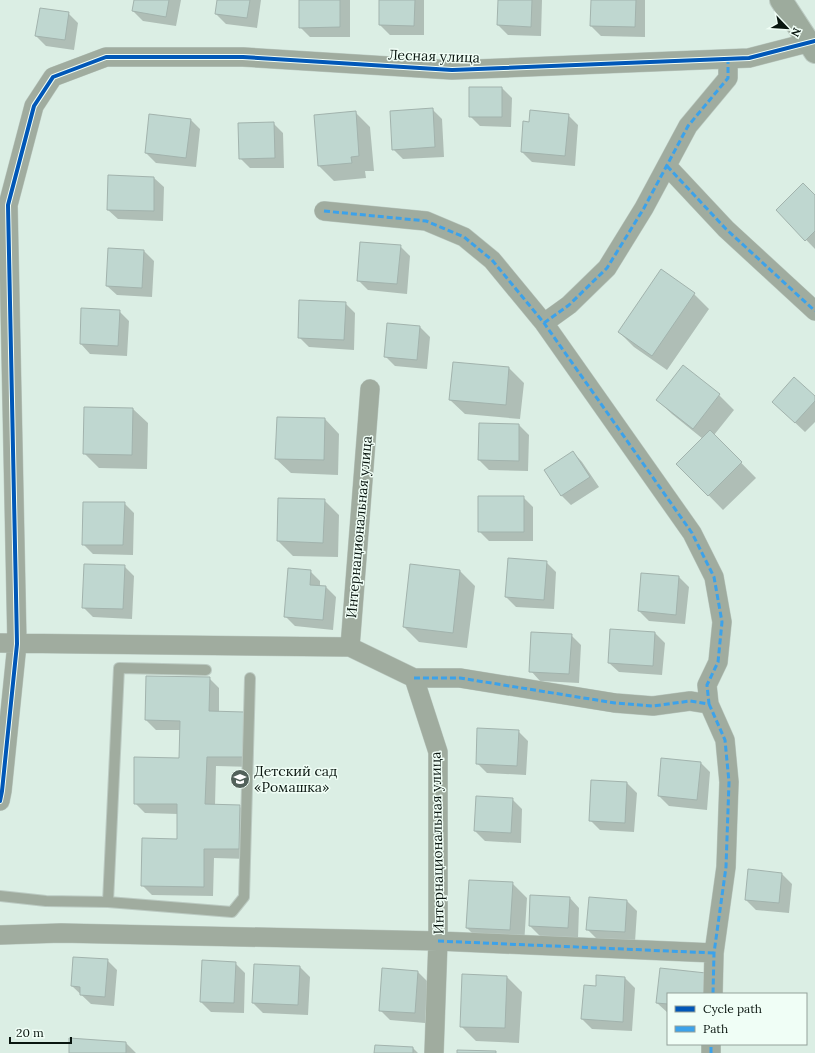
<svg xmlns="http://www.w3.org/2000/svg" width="815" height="1053" font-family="Lora,serif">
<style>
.shadow{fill:#0003}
.building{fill:#bfd7d0;stroke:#a2b3ad}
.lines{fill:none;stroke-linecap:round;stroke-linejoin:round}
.lane-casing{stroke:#bbcac2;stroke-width:12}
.street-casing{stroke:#bbcac2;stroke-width:20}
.secondary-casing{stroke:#bbcac2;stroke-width:24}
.lane{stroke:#a0ac9f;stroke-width:10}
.street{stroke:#a0ac9f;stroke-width:19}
.secondary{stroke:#9dab9d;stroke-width:22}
.quiet{stroke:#3ca2ea;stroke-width:3;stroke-dasharray:6 3;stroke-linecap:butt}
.cycleway-casing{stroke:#f0fef6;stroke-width:6}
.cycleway{stroke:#0057b8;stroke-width:4}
.labels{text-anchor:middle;stroke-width:3;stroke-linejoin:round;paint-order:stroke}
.street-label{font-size:14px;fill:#09150f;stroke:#f0fef6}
.poi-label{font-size:14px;fill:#09150f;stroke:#f0fef6;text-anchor:start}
</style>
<rect width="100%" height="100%" fill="#dbeee4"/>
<path class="shadow" d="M135,0H181L176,26L143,21L133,11Z
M218,0H261L257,28L226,24L216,14Z
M300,0H350V37H310L300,27Z
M380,0H424V35H390L380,25Z
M499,0H542L541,36L508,35L498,25Z
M592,0H645V37L601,36L591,26Z
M68,13L78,23L74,50L46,46L36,36Z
M502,88L512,98L511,127L480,126L470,116Z
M432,109L442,119L444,157L403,159L393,149Z
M355,112L370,127L374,171H365L366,178L334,181L319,166Z
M568,115L578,125L575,166L532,162L522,152L530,123Z
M190,119L200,129L196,167L156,163L146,153Z
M273,123L283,133L284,168H250L240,158Z
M109,176L154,178L164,187L163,221L118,219L108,210Z
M815,196V249L777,210Z
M400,246L410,256L407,294L368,290L358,280Z
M144,251L154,261L152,297L117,295L107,286Z
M694,294L709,309L667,370L634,347L619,332Z
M345,303L355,313L354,350L309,347L299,337Z
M119,311L129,321L127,356L90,354L81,344Z
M420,327L430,337L427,369L395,366L385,356Z
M509,368L524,383L520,419L465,414L450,400Z
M719,395L734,410L714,435L756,478L723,510L678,464L703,439L672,414L657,400Z
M815,398V422L805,432L773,402Z
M133,409L148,423L147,469L99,468L84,453Z
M325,419L339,434L338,475L291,473L276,459Z
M519,425L529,435L528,471L489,470L479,460Z
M573,452L582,462L599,487L571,505L561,495Z
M523,497L533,507V541H489L479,531Z
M324,500L339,515L338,557L293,556L278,541Z
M124,503L134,513L133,555L93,554L83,544Z
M546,562L556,572L554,609L516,607L506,597Z
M124,566L134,576L132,619L93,617L83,607Z
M310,571L320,581V587H326L336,597L333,630L295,626L285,616Z
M460,571L475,586L467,648L419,642L404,627Z
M679,577L689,587L685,624L649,621L639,611Z
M655,633L665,643L662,675L619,672L609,663Z
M571,635L581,645L579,683L540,681L531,671Z
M209,678L219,688V713H244L254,723L253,767L216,766L215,805L239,806L249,816L248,859L214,858L213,896L152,895L142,885L177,840L178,814L145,813L135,803L180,759V730H156L146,720Z
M518,731L528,741L526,775L487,773L477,763Z
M701,763L710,772L707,810L669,806L659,796Z
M627,783L637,793L634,832L600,830L590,820Z
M512,799L522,809L521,843L485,841L475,831Z
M782,874L792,884L789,913L756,910L746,900Z
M512,883L527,898L524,945L482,943L467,928Z
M570,898L579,908L578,938L540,936L530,926Z
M627,901L637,911L635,942L597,939L587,929Z
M107,960L117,970L114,1006L91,1004L72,986Z
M235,963L245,973L244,1013L211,1012L201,1002Z
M300,967L310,977L308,1015L263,1013L253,1003Z
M661,969L668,994V1013L657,1003Z
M418,972L428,982L425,1023L390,1020L380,1010Z
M507,977L522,992L519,1043L476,1041L461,1026Z
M625,978L635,988L632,1031L592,1029L582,1019L597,987Z
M126,1043L136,1053H70Z
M413,1048L418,1053H375Z"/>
<path class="building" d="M134,0H169L166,17L132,11Z
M217,0H250L247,18L215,14Z
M299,0H340V27L299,28Z
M379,0H415L414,26L379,25Z
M498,0H532L531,27L497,25Z
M591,0H636L635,27L590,26Z
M40,8L69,12L65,40L35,36Z
M469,87H502V117H469Z
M433,108L435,147L392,150L390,111Z
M530,110L569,114L565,156L521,152L523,121L529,122Z
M356,111L359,156L351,157L352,163L318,166L314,115Z
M149,114L191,119L186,158L145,153Z
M274,122L275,158L239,159L238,123Z
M108,175L154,177V211L107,210Z
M803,183L815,195V231L805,241L776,210Z
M360,242L401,245L397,284L357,281Z
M108,248L144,250L142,288L106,286Z
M661,269L695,293L652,356L618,332Z
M299,300L346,302L344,340L298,338Z
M81,308L120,310L118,346L80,344Z
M387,323L420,326L417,360L384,357Z
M453,362L509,367L506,405L449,400Z
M683,365L720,394L693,429L656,400Z
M794,377L815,396V401L795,423L772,402Z
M84,407L133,408L132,455L83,454Z
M277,417L325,418L324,460L275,459Z
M479,423L519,424V461L478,460Z
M710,430L742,462L708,496L676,464Z
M573,451L590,477L561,496L544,470Z
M478,496H524V532H478Z
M278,498L325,499L323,543L277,541Z
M83,502H125L123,545H82Z
M508,558L547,561L544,600L505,597Z
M84,564L125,565L123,609L82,608Z
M410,564L460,570L453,633L403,627Z
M288,568L311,570L310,585L326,586L323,620L284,617Z
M641,573L679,576L676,615L638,611Z
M610,629L655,632L653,666L608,663Z
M531,632L572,634L569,674L529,672Z
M146,676L210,677L209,711L244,712L243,757H207L205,804L240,805L239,849H204V887L141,886L142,838L177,839V804H134V757L179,758L180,721L145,720Z
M477,728L519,730L517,766L476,764Z
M661,758L701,762L697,800L658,796Z
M591,780L627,782L625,823L589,821Z
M476,796L513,798L511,833L474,831Z
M748,869L782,873L779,903L745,900Z
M469,880L513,882L510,930L466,928Z
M530,895L570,897L568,928L529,926Z
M589,897L627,900L625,932L586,930Z
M73,957L108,959L105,997L80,995V987L71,986Z
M202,960L236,962L234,1003L200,1002Z
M254,964L300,966L298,1005L252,1003Z
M382,968L418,971L415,1013L379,1011Z
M660,968L706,973L704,994H668V1004L656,1003Z
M462,974L507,976L505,1028L460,1027Z
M596,975L625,977L623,1022L581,1019L584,985L596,986Z
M69,1038L126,1042V1053H69Z
M375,1045L413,1047V1053H374Z
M457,1050L496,1051V1053H457Z"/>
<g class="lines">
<g class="lane-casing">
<path id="lane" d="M0,896L46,901L108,902L232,912L244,897L250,678
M108,902L119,668L206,670"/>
</g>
<g class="street-casing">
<path id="street" d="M667,166L726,229L815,311
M324,211L426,221L464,237L492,260L544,323L692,533L714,577L722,622L718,662L707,685L709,704L690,701L653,706L615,703L460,678H414
M544,323L569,305L607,268L644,208L688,126L728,78V59
M370,389L350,647L414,678L438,752V941L434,1053
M0,643L350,647
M709,704L725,740L729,782L726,867L714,953L713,994
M0,801L2,791L17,644L8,205L34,106L53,77L106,57H243L452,70L749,58L815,41
M0,935L61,933L438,941L714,953
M711,1053V1044"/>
</g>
<g class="secondary-casing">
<path id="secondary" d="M781,0L815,52"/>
</g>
<use href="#lane" class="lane"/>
<use href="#street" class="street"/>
<use href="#secondary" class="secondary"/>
<path class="quiet" d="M667,166L726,229L815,311
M324,211L426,221L464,237L492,260L544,323L692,533L714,577L722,622L718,662L707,685L709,704L690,701L653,706L615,703L460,678H414
M544,323L569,305L607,268L644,208L688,126L728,78V59
M709,704L725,740L729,782L726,867L714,953L713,994
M438,941L714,953
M711,1053V1044"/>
<g class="cycleway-casing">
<path id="cycleway" d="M0,801L2,791L17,644L8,205L34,106L53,77L106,57H243L452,70L749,58L815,41"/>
</g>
<use href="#cycleway" class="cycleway"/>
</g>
<defs>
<g id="school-disc" transform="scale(1)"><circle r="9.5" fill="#52615a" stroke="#f0fef6"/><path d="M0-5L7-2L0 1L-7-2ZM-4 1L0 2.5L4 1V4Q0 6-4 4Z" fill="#fff"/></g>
</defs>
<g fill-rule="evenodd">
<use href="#school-disc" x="240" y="779"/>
</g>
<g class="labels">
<g class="street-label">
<text transform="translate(434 56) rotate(2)" y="5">Лесная улица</text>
<text transform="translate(359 527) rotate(-85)" y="5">Интернациональная улица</text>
<text transform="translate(437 843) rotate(-91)" y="5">Интернациональная улица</text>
</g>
<g class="poi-label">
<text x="254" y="776">Детский сад<tspan x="254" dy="16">«Ромашка»</tspan></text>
</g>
</g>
<rect x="667" y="993" width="140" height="52" fill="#f0fef6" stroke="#94a19a"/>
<rect x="675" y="1006" width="20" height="6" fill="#0057b8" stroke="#94a19a"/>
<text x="703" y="1013" font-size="12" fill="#09150f">Cycle path</text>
<rect x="675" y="1026" width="20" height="6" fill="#3ca2ea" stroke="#94a19a"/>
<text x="703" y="1033" font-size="12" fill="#09150f">Path</text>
<g transform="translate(787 28) rotate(115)" stroke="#f0fef6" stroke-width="3" paint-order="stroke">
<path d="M0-3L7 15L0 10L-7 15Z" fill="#09150f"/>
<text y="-6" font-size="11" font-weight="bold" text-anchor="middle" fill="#09150f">N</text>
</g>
<path d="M10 1037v6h61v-6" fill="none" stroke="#09150f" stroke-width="2"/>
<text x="16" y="1037" font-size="12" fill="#09150f" stroke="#f0fef6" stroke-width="3" paint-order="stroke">20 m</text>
</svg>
